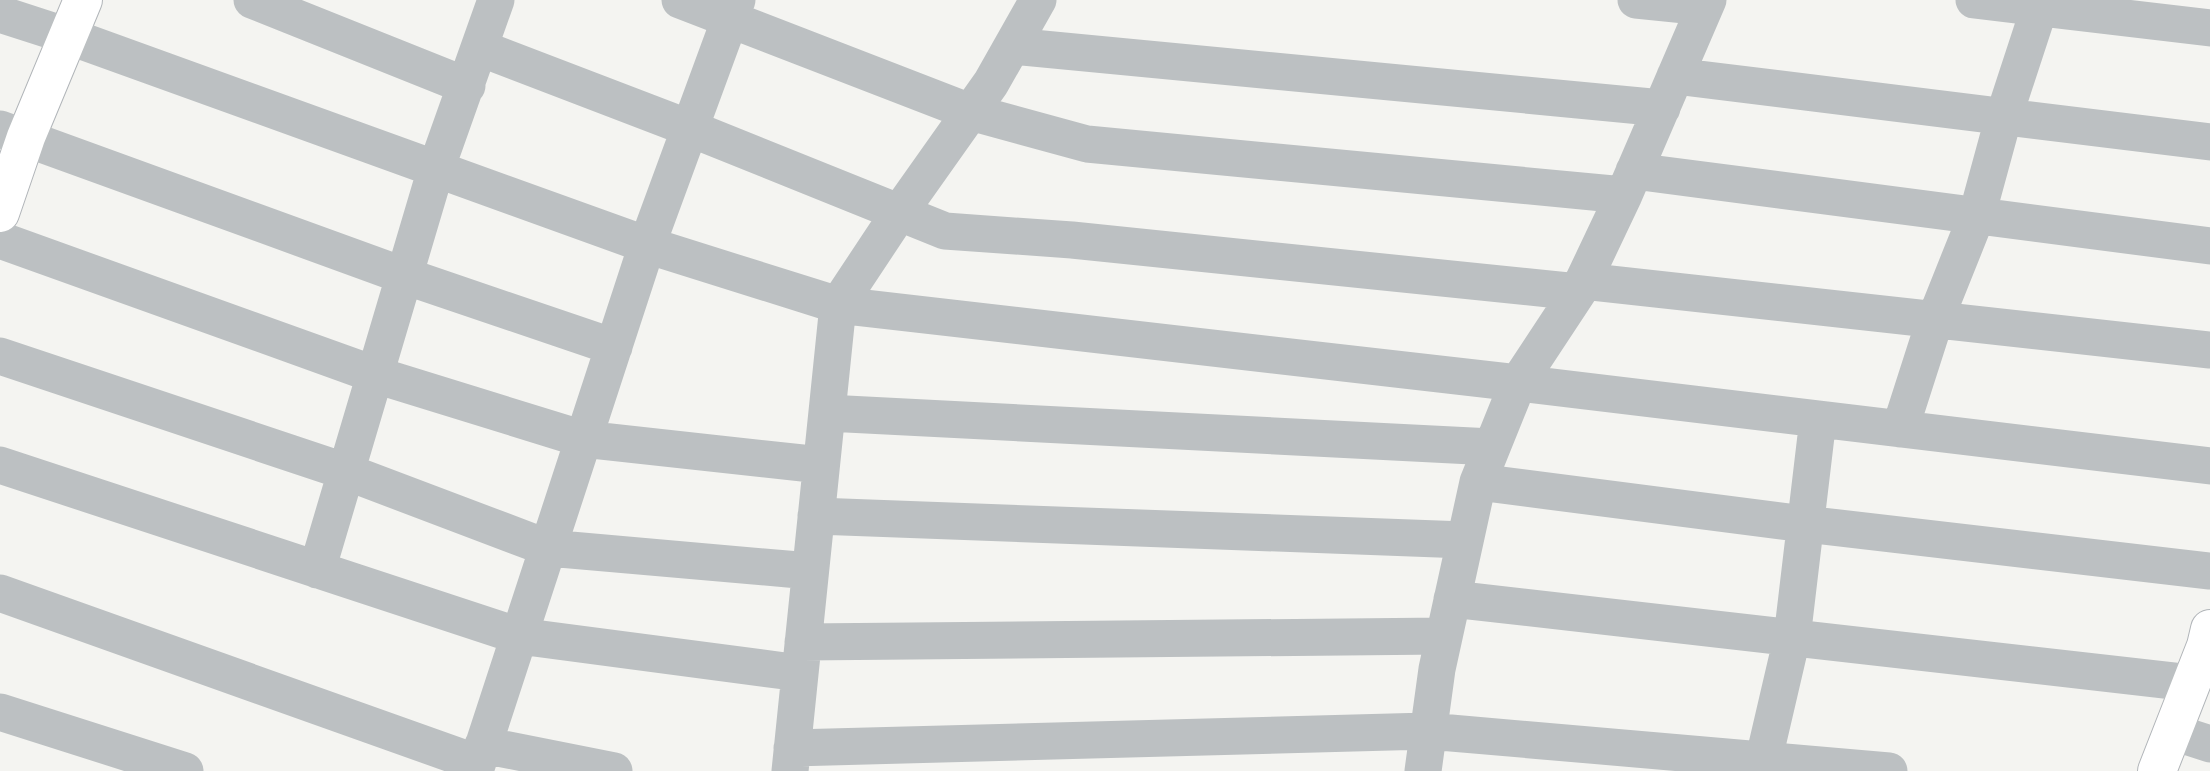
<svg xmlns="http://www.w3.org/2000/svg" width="2210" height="771" font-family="Quicksand,sans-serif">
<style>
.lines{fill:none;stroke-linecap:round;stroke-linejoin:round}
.secondary-casing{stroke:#b1b5b9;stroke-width:40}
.street{stroke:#bcc0c2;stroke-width:37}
.secondary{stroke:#fff;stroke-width:38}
</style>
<rect width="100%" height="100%" fill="#f4f4f1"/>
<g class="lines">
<g class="secondary-casing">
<path id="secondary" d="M0,213L26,137L83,0
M2157,771L2206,646L2210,629"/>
</g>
<path class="street" d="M252,0L467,86
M680,0L970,112L1087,144L1624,195
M1636,0L1705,7
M1974,0L2210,28
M0,14L68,36L647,245L838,305L1518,383L2210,466
M1012,46L1662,108
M480,48L689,128L945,231L1072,240L1578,292
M1675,76L2210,142
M0,129L405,276L614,347
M1634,171L2210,246
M0,240L376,375L583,439L821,465
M1583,281L2210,350
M0,356L347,472L548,548L810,571
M827,413L1492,447
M1900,429L1935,320L1977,215L2004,116L2042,0
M0,465L519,636L800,673
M1478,482L1805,524L2210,571
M816,516L1465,540
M317,570L436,169L496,0
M0,593L477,763
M1452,599L2191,683
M803,642L1444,636
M0,712L185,771
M2173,732L2210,744
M483,745L614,771
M792,748L1428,731L1889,771
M475,771L647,245L737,0
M790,771L838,305L899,213L991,83L1038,0
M1423,771L1437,669L1478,482L1518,383L1578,292L1624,195L1708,0
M1761,771L1792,638L1818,419"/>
<use href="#secondary" class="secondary"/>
</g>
</svg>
